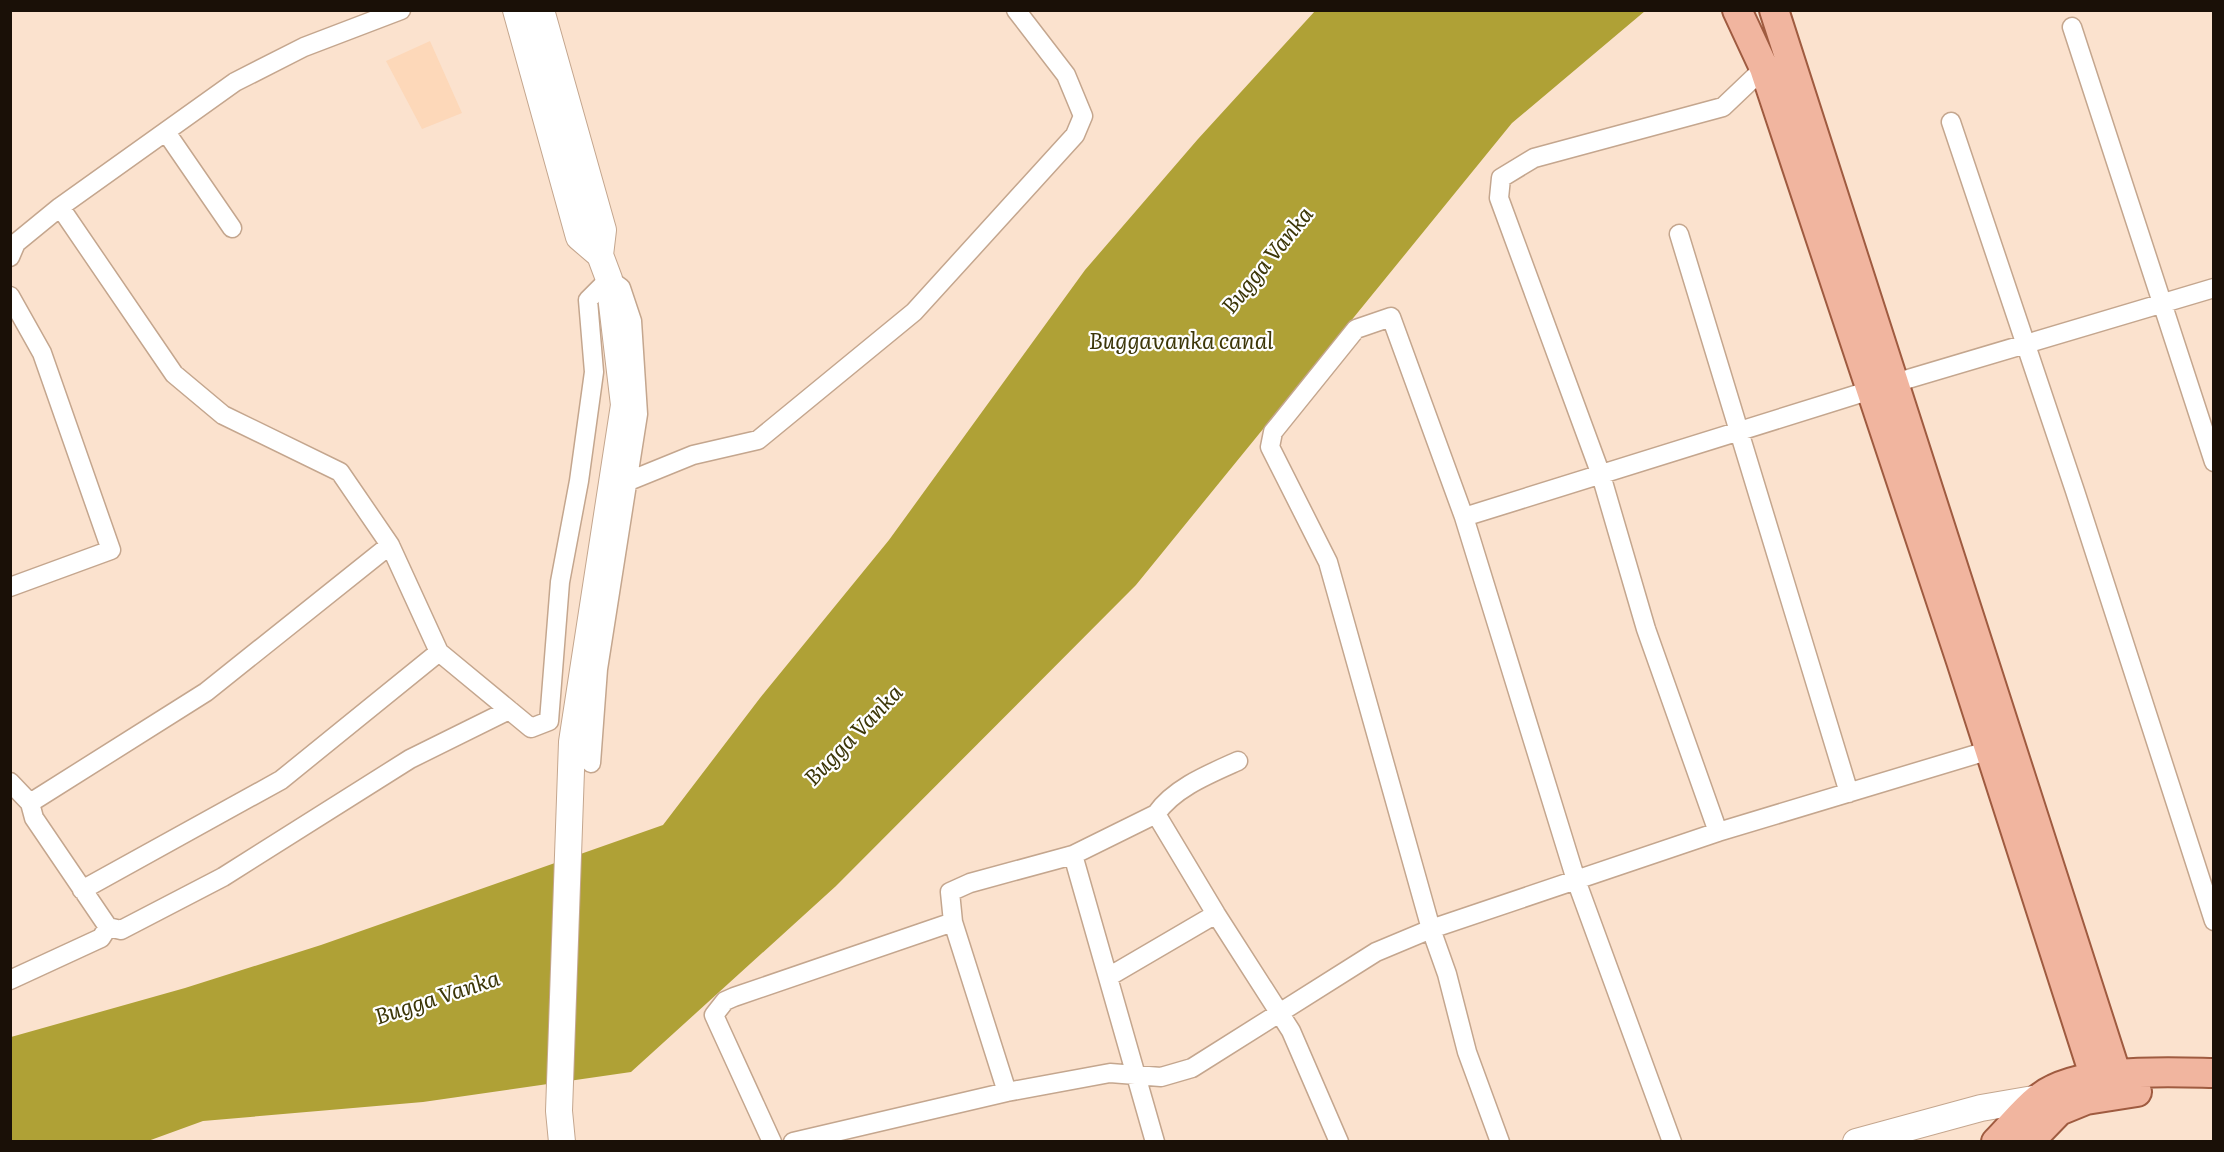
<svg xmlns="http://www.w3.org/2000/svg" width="2224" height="1152" font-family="Literata,serif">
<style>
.built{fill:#fdd8b9}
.water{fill:#afa136}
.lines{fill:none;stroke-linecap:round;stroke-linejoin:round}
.street-casing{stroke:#c4a68e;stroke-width:21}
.secondary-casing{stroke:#c4a68e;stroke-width:28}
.primary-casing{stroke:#9f5b40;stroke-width:32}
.street{stroke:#fff;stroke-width:18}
.secondary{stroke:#fff;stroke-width:26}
.primary{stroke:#f1b59f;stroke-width:28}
.labels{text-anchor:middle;stroke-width:4.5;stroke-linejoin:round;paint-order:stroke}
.water-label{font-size:22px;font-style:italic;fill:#3c3608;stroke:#fff}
</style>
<rect width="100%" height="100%" fill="#fbe2ce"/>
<path class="built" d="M430,41L462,113L422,129L386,61Z"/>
<path class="water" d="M1315,11H1645L1512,123L1136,585L836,886L631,1072L423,1102L203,1121L148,1141L11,1142V1037L185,988L321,945L663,825L760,698L889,540L1085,270L1198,139Z"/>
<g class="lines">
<g class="street-casing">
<path id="street" d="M2072,27L2214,462
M1951,122L2075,491L2214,921
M166,132L232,228
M60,207L174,374L223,415L340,472L390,545L439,652L531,728L549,721L560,582L579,481L594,372L588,300L609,279L621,288L632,321L638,414L598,669L591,763
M1679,234L1849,793
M10,257L16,243L60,207L235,82L304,47L401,10
M10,296L42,353L111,550L10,587
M629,481L693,455L758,440L914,312L1075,135L1083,116L1066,75L1016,10
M1464,517L1871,390L2214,288
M10,782L30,803L34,818L108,927L101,938L10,980
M30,803L206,692L390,545
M1156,814L1216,914L1291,1031L1339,1142
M1718,832L1646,629L1601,475L1499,198L1501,178L1534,158L1723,107L1764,68
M1073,855L1155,1142
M82,890L281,780L439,652
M108,927L121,930L223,877L410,759L509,710
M1110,976L1216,914
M1007,1092L953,922L950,892L970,883L1073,855L1156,814C1174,788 1209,774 1238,761
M772,1142L718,1024L714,1015L725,1001L734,997L953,922
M793,1142L1007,1092L1110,1073L1161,1077L1192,1068L1376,952L1431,929L1718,832L1990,750
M1500,1142L1467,1052L1447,974L1431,929L1328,562L1270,447L1273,432L1356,329L1391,317L1464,517L1576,880L1672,1142"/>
</g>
<g class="secondary-casing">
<path id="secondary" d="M516,10L579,237L600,255
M541,10L603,230L600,255L609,279L624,405L572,742L559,1111L562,1142
M1856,1142L1981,1108L2039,1098"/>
</g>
<g class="primary-casing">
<path id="primary" d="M1737,10L1764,68L1961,661L2095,1078
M1774,10L2117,1076
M1996,1142C2010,1128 2023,1111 2038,1099C2076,1067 2166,1072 2214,1073
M2029,1142L2059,1111L2086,1100L2137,1092"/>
</g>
<use href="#street" class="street"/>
<use href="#secondary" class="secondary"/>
<use href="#primary" class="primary"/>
</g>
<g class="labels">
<g class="water-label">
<text transform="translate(1267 260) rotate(-51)" y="8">Bugga Vanka</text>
<text x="1181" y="349">Buggavanka canal</text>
<text transform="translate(853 735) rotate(-46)" y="8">Bugga Vanka</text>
<text transform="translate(437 997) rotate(-18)" y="8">Bugga Vanka</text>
</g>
</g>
<rect width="2224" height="1152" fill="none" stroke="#1a1007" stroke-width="24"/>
</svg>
